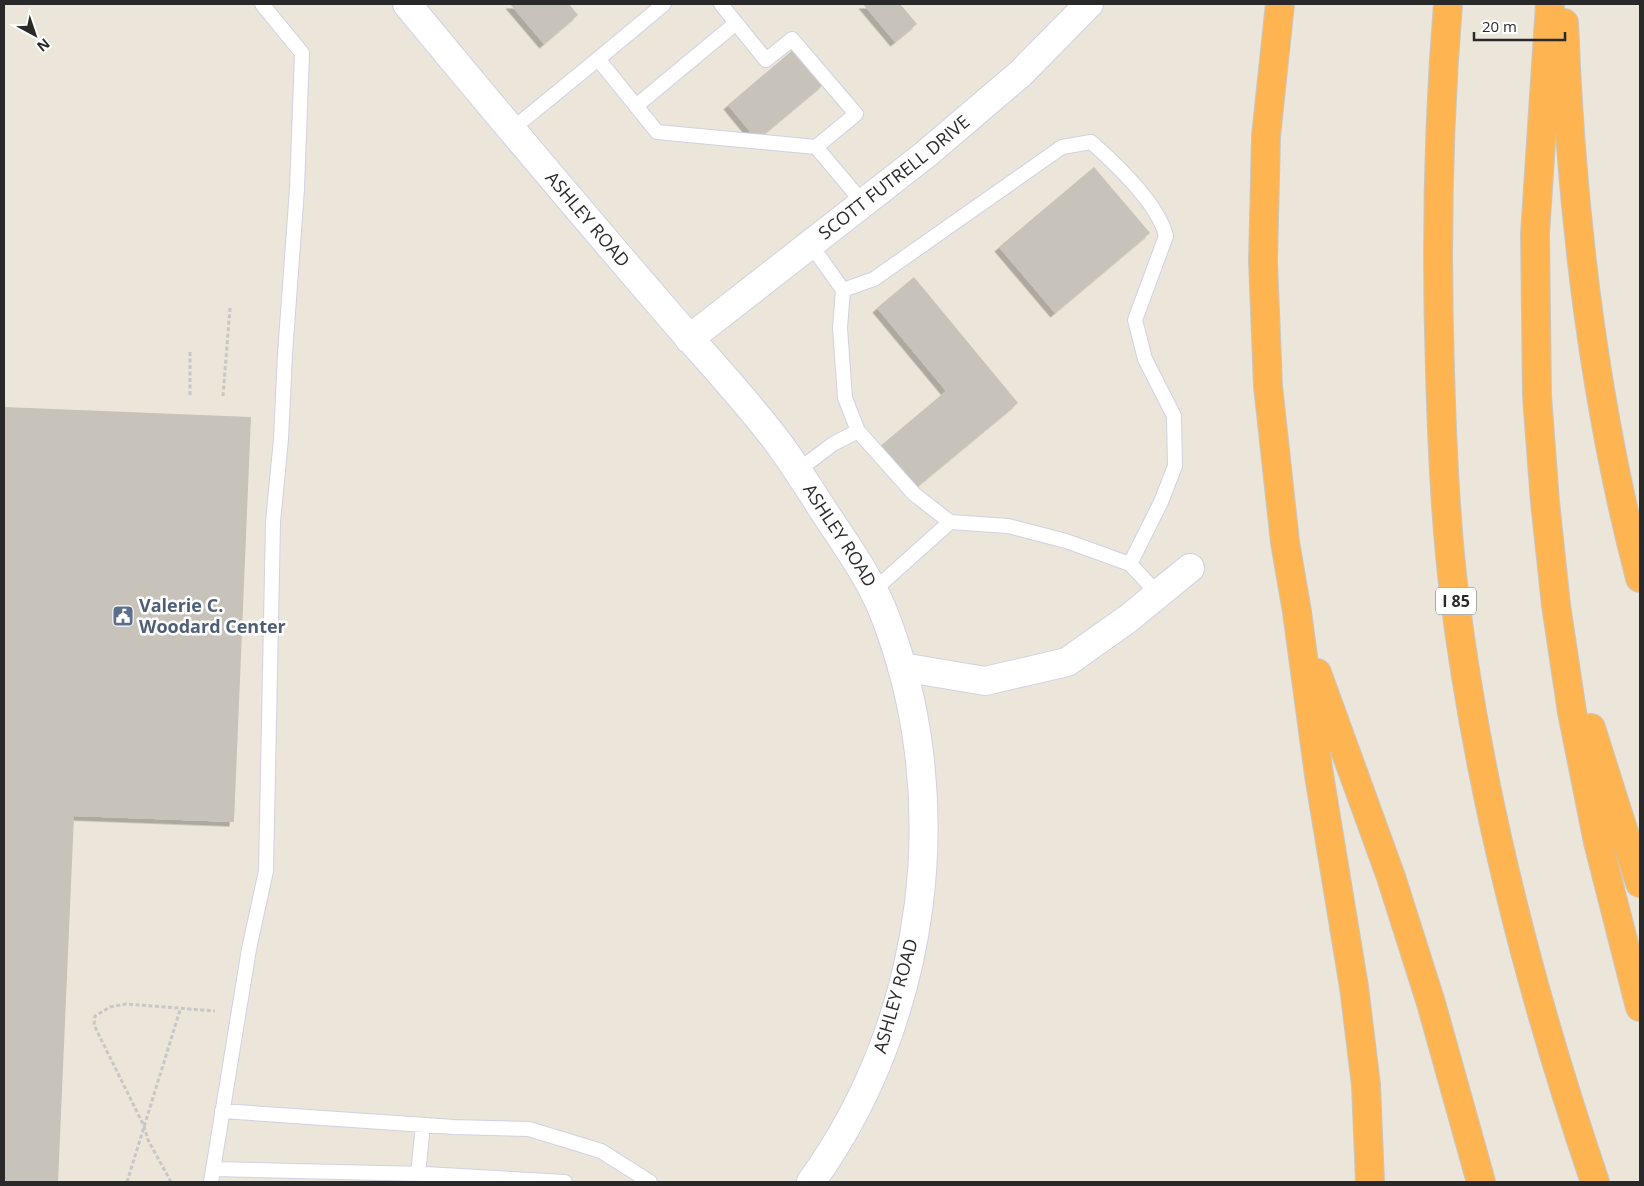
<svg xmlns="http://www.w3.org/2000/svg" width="1644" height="1186" font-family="'Open Sans',sans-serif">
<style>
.building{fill:#c7c3ba;filter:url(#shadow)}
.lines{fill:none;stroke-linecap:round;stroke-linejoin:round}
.service-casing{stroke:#d0d1e2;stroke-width:16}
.minor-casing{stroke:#d0d1e2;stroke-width:30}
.tertiary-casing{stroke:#d0d1e2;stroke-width:30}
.motorway-casing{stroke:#c7c7c7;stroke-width:30}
.path{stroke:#c7c7c7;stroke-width:3;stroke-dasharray:4 2.5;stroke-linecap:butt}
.service{stroke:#fff;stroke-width:14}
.minor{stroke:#fff;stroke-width:28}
.tertiary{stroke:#fff;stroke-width:28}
.motorway{stroke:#ffb452;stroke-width:28}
.labels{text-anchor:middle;stroke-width:5;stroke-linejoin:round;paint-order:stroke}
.shield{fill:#fff;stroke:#696969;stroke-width:1}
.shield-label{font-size:16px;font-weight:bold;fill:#292929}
.street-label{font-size:18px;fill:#292929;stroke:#fff}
.service-label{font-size:18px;font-weight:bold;fill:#4e5e75;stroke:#fff;text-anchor:start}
</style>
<defs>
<filter id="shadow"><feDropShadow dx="-4.5" dy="4.5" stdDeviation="0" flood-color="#0004"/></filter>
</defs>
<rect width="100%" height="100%" fill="#ece6da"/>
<path class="building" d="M510,4H569L578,15L544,44Z
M863,4H900L917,24L895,42Z
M794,49L824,84L757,140L728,105Z
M1094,167L1150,233L1055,313L999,247Z
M914,277L1018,403L913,490L878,448L946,391L877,308Z
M4,407L251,417L234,822L74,816L58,1182H4Z"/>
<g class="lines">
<g class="service-casing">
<path id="service" d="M721,4L736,23
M598,59L664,4
M636,106L736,23L766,60L792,39L856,114L816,147
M511,130L598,59L657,132L816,147L864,204
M811,245L843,290L840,328L845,398L858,431L914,494L950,522L1008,526L1066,541L1130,564L1158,594
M843,290L874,279L1062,147L1091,142C1116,164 1158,204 1166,236L1135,320L1145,359L1174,416L1175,466L1161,502L1130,564
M797,471L833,444L858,431
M873,591L950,522
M222,1111L454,1127L529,1129L601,1151L650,1182
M213,1169L425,1174L565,1182
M418,1174L423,1125
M211,1182L249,949L266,871L273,522L281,439L285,354L297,189L302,53L262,4"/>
</g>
<g class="minor-casing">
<path id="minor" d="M902,667L985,681L1067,662L1129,618L1190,568"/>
</g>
<g class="tertiary-casing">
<g id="tertiary">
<path id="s1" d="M407,4C492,107 578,209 665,310C701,352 739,392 773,436C793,461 809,489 827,516C847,546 869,577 883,611C957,797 928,1020 811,1182"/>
<path id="s2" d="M689,339L926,154L1020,74L1089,4"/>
</g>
</g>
<g class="motorway-casing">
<path id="motorway" d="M1280,4L1266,136L1263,261L1268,386L1285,542L1297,612L1319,775L1354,987L1366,1085L1370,1182
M1448,4C1438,126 1436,247 1440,370C1442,444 1445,519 1454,592C1479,794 1530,991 1595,1182
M1550,4L1535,234L1537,396L1545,502L1556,605L1572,712L1598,842L1640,1007
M1564,23C1571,209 1593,398 1640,578
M1317,673L1391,877L1431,1003L1481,1182
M1591,728L1640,883"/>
</g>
<path class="path" d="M190,395V351
M223,396L230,308
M127,1182L180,1010
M171,1182L148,1140L144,1126L94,1025L95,1016L110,1007L126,1004L215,1011"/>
<use href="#service" class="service"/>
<use href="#minor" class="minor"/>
<use href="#tertiary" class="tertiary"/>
<use href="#motorway" class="motorway"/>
</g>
<defs>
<g id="civic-square" transform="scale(1.125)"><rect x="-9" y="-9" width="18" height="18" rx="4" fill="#5c6f8a" stroke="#fff"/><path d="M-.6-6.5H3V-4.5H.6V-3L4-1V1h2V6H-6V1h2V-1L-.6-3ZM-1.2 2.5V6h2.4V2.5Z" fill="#fff"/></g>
</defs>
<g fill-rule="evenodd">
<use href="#civic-square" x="123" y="616"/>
</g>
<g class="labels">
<rect class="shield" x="1436" y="587.5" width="40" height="27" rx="4"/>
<g class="shield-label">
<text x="1456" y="607">I 85</text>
</g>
<g class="street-label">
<text dy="6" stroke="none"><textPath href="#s2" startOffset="261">SCOTT FUTRELL DRIVE</textPath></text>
<text dy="6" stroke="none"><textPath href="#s1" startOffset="281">ASHLEY ROAD</textPath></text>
<text dy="6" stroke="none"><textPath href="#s1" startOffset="686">ASHLEY ROAD</textPath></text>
<text transform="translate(896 996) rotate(-74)" y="6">ASHLEY ROAD</text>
</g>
<g class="service-label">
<text x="139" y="612">Valerie C.<tspan x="139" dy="21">Woodard Center</tspan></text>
</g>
</g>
<rect width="1644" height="1186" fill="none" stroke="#292929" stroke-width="10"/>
<g transform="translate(35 35) rotate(140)" stroke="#ffffff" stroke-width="4" paint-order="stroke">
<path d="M0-4L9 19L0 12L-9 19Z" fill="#292929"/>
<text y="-8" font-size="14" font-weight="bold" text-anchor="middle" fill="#292929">N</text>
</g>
<path d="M1474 32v8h91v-8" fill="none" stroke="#292929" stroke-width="2.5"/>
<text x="1482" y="32" font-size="15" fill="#292929" stroke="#ffffff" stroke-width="4" paint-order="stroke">20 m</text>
</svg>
